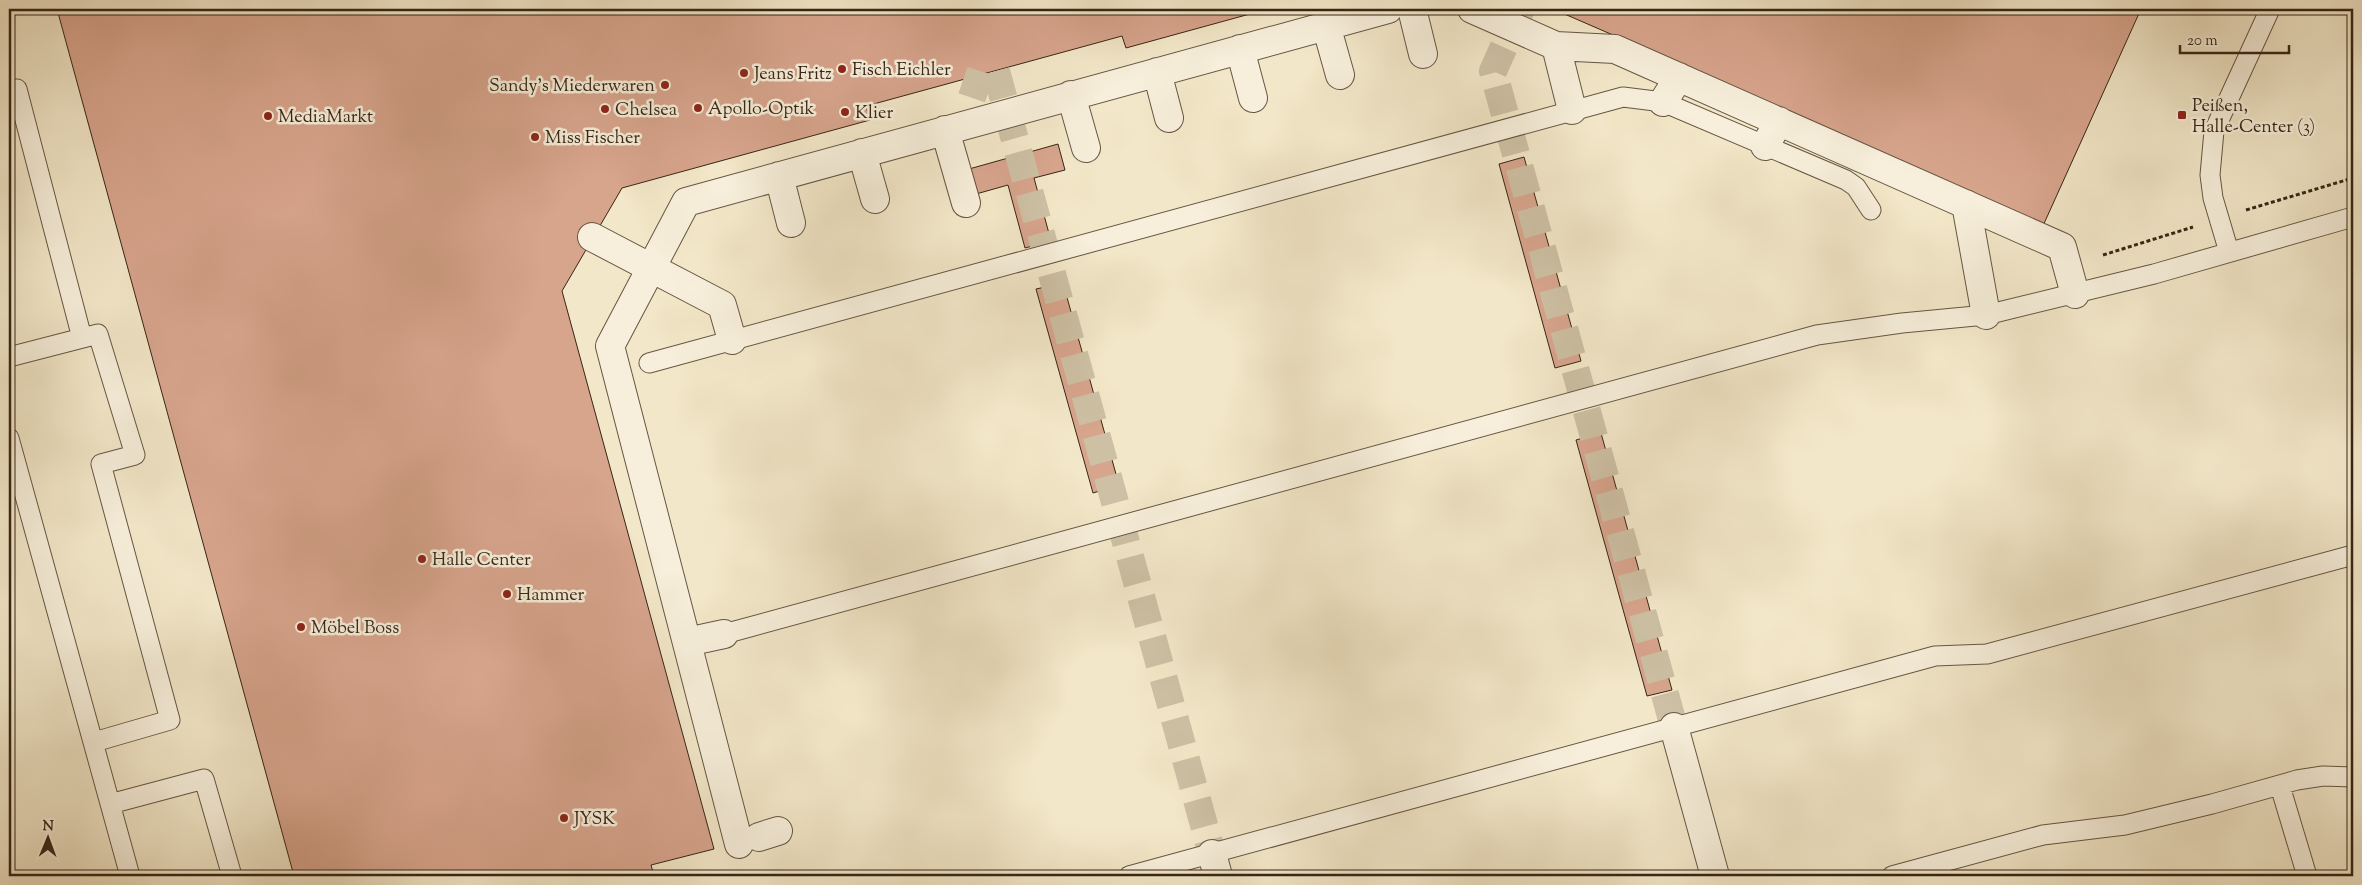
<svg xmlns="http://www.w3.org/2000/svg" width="2362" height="885" font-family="'Sorts Mill Goudy',serif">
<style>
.building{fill:#d7a48c;stroke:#372516}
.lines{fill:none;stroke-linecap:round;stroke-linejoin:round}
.pedestrian-tunnel{stroke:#cdc0a4;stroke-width:28;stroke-dasharray:28 14;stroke-linecap:butt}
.service-casing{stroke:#665642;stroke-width:21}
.pedestrian-casing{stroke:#665642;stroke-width:30}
.path{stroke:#372516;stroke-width:3;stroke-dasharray:4 2.5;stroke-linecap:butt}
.service{stroke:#f7efdb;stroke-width:19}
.pedestrian{stroke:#f7efdb;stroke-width:28}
.poi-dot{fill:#8f2418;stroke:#f7efdb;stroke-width:2}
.labels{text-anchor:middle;stroke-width:5;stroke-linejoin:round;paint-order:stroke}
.poi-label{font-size:18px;fill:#372516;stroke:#f7efdb;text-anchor:start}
</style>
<rect width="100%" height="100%" fill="#f2e7c8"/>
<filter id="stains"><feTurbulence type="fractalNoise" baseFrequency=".004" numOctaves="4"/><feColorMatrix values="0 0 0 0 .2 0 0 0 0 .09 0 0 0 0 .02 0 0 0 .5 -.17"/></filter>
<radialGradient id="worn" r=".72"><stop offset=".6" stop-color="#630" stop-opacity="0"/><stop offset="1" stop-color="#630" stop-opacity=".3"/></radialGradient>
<path class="building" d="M57,9H1268L1126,48L1122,36L870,105L866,106L870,120L622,188L562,291L714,849L651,865L654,876H294Z
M1553,9H2141L2042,228L1719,81Z
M1058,144L1065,170L1034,178L1051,241L1025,248L1008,185L976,194L969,169Z
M1524,157L1581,361L1555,368L1499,164Z
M1063,283L1119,485L1093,493L1036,289Z
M1601,433L1672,690L1647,696L1576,440Z"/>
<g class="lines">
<path class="pedestrian-tunnel" d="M1521,9L1493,71L1674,727
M996,71L1212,854
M963,80L1001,93"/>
<g class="service-casing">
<path id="service" d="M9,91L17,89L82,338
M2229,252L2213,198L2210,175L2214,131L2270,9
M9,357L98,334L135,455L101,464L170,720L94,742
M649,363L1623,97L1663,102L1846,180L1856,187L1871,210
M9,438L130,876
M724,634L1817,335L1902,323L1986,315L2154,274L2353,217
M2280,786L2307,876
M110,804L204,779L232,876
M1129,876L1935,656L1987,654L2353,555
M1892,876L2043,835L2125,825L2212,804L2297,780L2323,776L2353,777"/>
</g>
<g class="pedestrian-casing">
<path id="pedestrian" d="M1412,9L1423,54
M1472,9L1556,46L1615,49L2062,247L2075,294
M1326,25L1340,75
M1556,46L1572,110
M1240,49L1253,98
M1157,72L1169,118
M1071,95L1086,148
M1663,102L1679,77
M945,130L966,203
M1765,146L1779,121
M862,153L875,199
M779,176L791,223
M1966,204L1986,315
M592,237L722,305L732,340
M687,642L724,634
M1674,727L1715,876
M759,837L778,831
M739,844L610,346L686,202L1388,9
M1212,854L1218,876"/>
</g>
<path class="path" d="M2246,210L2353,178
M2103,255L2193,227"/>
<use href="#service" class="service"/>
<use href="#pedestrian" class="pedestrian"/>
</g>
<g class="poi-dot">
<circle cx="842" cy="69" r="5"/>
<circle cx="744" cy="73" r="5"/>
<circle cx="665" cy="85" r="5"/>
<circle cx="698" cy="108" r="5"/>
<circle cx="605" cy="109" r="5"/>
<circle cx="845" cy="112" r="5"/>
<rect x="2177" y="110" width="10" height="10" rx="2.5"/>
<circle cx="268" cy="116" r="5"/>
<circle cx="535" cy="137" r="5"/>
<circle cx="422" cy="559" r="5"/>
<circle cx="507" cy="594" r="5"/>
<circle cx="301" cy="627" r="5"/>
<circle cx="564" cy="818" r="5"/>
</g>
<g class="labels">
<g class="poi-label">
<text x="852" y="75">Fisch Eichler</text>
<text x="754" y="79">Jeans Fritz</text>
<text x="655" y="91" text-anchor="end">Sandy's Miederwaren</text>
<text x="2192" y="111">Peißen,<tspan x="2192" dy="21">Halle-Center (3)</tspan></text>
<text x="708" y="114">Apollo-Optik</text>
<text x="615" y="115">Chelsea</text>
<text x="855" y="118">Klier</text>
<text x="278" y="122">MediaMarkt</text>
<text x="545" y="143">Miss Fischer</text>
<text x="432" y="565">Halle Center</text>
<text x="517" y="600">Hammer</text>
<text x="311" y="633">Möbel Boss</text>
<text x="574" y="824">JYSK</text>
</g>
</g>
<rect width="2362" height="885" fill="none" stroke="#f2e7c8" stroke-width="30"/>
<rect x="10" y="10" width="2342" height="865" fill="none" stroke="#372516" stroke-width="2.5"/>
<rect x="15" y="15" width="2332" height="855" fill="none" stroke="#372516"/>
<g transform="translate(48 838) rotate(1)" stroke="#f7efdb" stroke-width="4" paint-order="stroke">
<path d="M0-4L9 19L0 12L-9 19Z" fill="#372516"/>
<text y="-8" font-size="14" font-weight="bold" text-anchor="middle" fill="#372516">N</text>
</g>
<path d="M2180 45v8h109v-8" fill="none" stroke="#372516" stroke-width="2.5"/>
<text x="2187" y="45" font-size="15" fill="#372516" stroke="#f7efdb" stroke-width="4" paint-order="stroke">20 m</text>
<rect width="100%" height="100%" filter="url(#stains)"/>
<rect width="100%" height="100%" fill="url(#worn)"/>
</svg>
